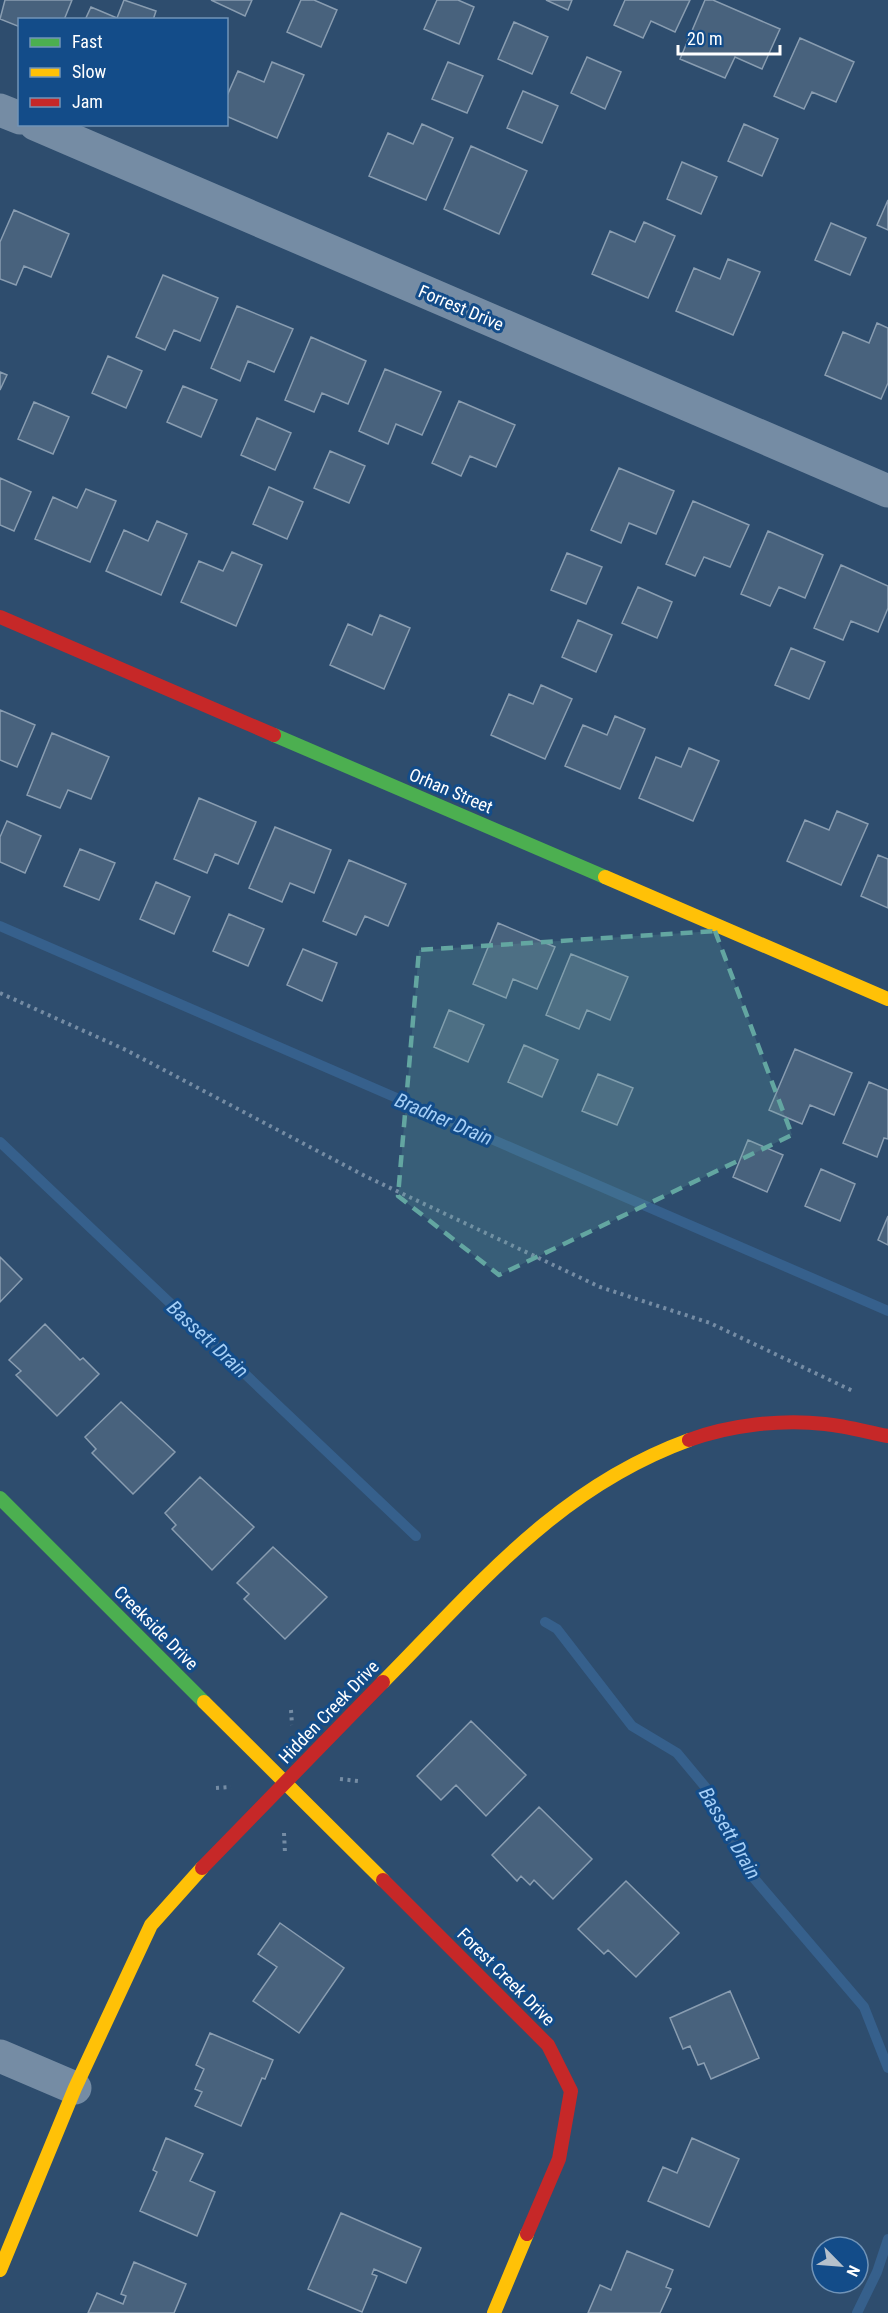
<svg xmlns="http://www.w3.org/2000/svg" width="888" height="2313" font-family="'Roboto Condensed',sans-serif">
<style>
.lines{fill:none;stroke-linecap:round;stroke-linejoin:round}
.stream{stroke:#36608c;stroke-width:10}
.building{fill:#48627d;stroke:#899db1;stroke-width:1.5}
.path{stroke:#758ca4;stroke-width:4;stroke-dasharray:3 4.5;stroke-linecap:butt}
.street{stroke:#758ca4;stroke-width:33}
.fast{stroke:#4caf50;stroke-width:14}
.slow{stroke:#ffc107;stroke-width:14}
.jam{stroke:#c62828;stroke-width:14}
.marked{fill:#63a6a1;fill-opacity:0.2;stroke:#63a6a1;stroke-width:4.5;stroke-dasharray:12 8;stroke-linejoin:round}
.labels{text-anchor:middle;stroke-width:6;stroke-linejoin:round;paint-order:stroke}
.street-label{font-size:18px;fill:#fff;stroke:#134c89}
.water-label{font-size:20px;font-style:italic;fill:#a5cff7;stroke:#134c89}
</style>
<rect width="100%" height="100%" fill="#2e4d6e"/>
<g class="lines">
<path class="stream" d="M0,926L888,1311
M0,1142L416,1536
M545,1622L557,1629L632,1726L677,1753L707,1789L746,1869L864,2007L888,2068
M857,2313L877,2272L888,2239"/>
</g>
<path class="building" d="M5,0H72L64,20H20V27L0,19Z
M124,0L156,11L153,20H85L91,7L117,18Z
M211,0H252L245,16Z
M301,0H314L337,10L321,47L287,32Z
M437,0H458L474,7L459,44L424,29Z
M546,0H572L568,10Z
M625,0H690L675,32L651,21L643,38L614,25Z
M705,0H713L780,29L762,69L735,57L725,78L680,59Z
M514,22L548,37L532,74L498,59Z
M800,38L854,62L836,102L812,92L804,109L774,96Z
M587,57L621,72L605,109L571,93Z
M272,62L304,75L277,138L226,116V98L238,71L264,82Z
M448,62L483,76L467,113L432,99Z
M523,91L558,106L542,143L507,128Z
M422,124L453,138L426,200L369,176L388,133L413,144Z
M744,124L778,139L762,176L728,161Z
M471,146L527,171L499,234L444,209Z
M682,162L717,177L701,214L667,199Z
M888,200V230L877,225Z
M14,210L69,234L51,277L24,266L16,285L0,279V242Z
M644,222L675,236L648,298L592,274L610,231L635,242Z
M831,223L866,238L850,275L815,260Z
M728,259L760,272L733,335L676,311L694,268L720,279Z
M163,275L218,298L200,341L174,330L165,350L136,337Z
M237,306L293,329L274,372L248,361L240,381L211,368Z
M877,323L888,328V383L881,399L825,375L843,332L869,343Z
M311,337L366,361L348,404L322,393L314,412L285,400Z
M108,356L142,371L126,408L92,393Z
M385,369L441,392L422,435L396,424L388,444L359,431Z
M0,372L7,375L0,390Z
M183,386L217,400L201,437L167,422Z
M459,401L515,425L496,467L470,456L461,476L432,463Z
M34,402L69,417L53,454L18,439Z
M257,418L291,433L275,470L241,455Z
M330,451L365,466L349,503L314,488Z
M619,468L674,491L656,534L629,523L621,543L591,530Z
M0,478L31,492L14,531L0,525Z
M269,487L303,502L287,539L253,524Z
M86,489L116,501L90,562L35,539L53,497L77,508Z
M693,501L749,525L730,567L704,557L695,576L666,564Z
M157,521L187,534L161,595L106,571L124,530L148,541Z
M768,531L823,555L805,598L779,587L770,606L741,594Z
M232,552L262,565L236,626L181,602L199,561L223,571Z
M567,553L602,567L586,604L551,590Z
M841,565L888,586V608L878,632L851,621L843,640L814,628Z
M638,587L672,602L657,638L622,623Z
M380,615L410,628L384,689L330,665L348,624L372,635Z
M578,620L612,635L596,672L562,657Z
M791,648L825,662L809,699L775,685Z
M541,685L572,699L545,759L491,735L509,694L533,704Z
M0,710L35,725L17,767L0,760Z
M615,716L645,729L620,789L565,766L583,725L607,735Z
M52,733L109,757L91,799L68,790L60,808L27,795Z
M689,748L719,761L693,821L639,798L656,757L681,767Z
M199,798L256,822L238,864L215,854L207,873L174,859Z
M837,811L868,824L841,885L787,861L805,820L829,830Z
M7,821L41,836L25,873L0,862V837Z
M275,827L331,850L314,893L290,883L282,902L249,888Z
M80,849L115,863L99,900L64,886Z
M878,855L888,859V908L861,896Z
M349,860L406,884L388,926L365,916L356,935L323,921Z
M156,882L190,897L174,934L140,919Z
M229,914L264,929L248,966L213,951Z
M498,923L555,947L537,989L513,979L506,998L473,984Z
M303,949L337,963L322,1001L287,985Z
M571,954L628,977L610,1020L587,1010L579,1029L546,1015Z
M449,1010L484,1025L468,1062L434,1047Z
M524,1045L558,1060L542,1097L508,1082Z
M795,1049L852,1073L834,1115L810,1105L802,1124L769,1110Z
M598,1074L633,1088L617,1125L582,1111Z
M869,1082L888,1090V1139L884,1138L877,1157L843,1143Z
M748,1140L783,1155L767,1192L733,1177Z
M821,1169L855,1184L840,1221L805,1206Z
M888,1216V1245L878,1240Z
M0,1257L22,1279L0,1302Z
M45,1324L80,1360L83,1358L99,1374L57,1416L16,1375L21,1371L9,1360Z
M121,1402L175,1452L133,1494L92,1453L96,1449L85,1437Z
M200,1477L254,1527L212,1570L172,1529L176,1525L165,1513Z
M273,1547L327,1597L285,1639L244,1599L249,1594L237,1583Z
M471,1721L526,1775L486,1816L456,1785L441,1800L417,1776Z
M539,1807L592,1859L553,1899L534,1880L530,1885L521,1876L517,1881L492,1855Z
M626,1881L679,1933L636,1977L608,1950L604,1954L578,1929Z
M280,1923L344,1968L299,2033L253,2001L277,1967L258,1954Z
M730,1991L759,2058L711,2079L704,2063L698,2065L690,2046L683,2049L670,2018Z
M210,2033L273,2060L265,2079L262,2078L241,2126L195,2106L202,2092L195,2089L204,2069L196,2065Z
M166,2138L203,2154L190,2181L215,2192L197,2236L140,2211L157,2172L153,2170Z
M692,2138L739,2159L709,2227L648,2201L663,2167L677,2173Z
M341,2213L421,2248L406,2283L374,2269L372,2274L377,2276L362,2312L308,2289Z
M627,2251L673,2270L666,2287L671,2289L660,2313H588L600,2285L611,2290Z
M134,2262L186,2284L174,2313H88L97,2293L123,2304L126,2296L121,2294Z"/>
<g class="lines">
<path class="path" d="M0,993L126,1050L365,1176L600,1287L710,1323L855,1392
M291,1710L292,1725
M340,1779L358,1781
M216,1788L231,1787
M284,1833L285,1853"/>
<path class="street" d="M0,110L20,118
M35,124L888,491
M0,2056L75,2088"/>
<path class="fast" d="M274,735L605,877
M0,1498L204,1702"/>
<path class="slow" d="M605,877L888,999
M383,1682C478,1586 557,1488 689,1440
M204,1702L383,1880
M0,2270L75,2088L151,1925L202,1868
M494,2313L527,2234"/>
<path class="jam" d="M0,617L274,735
M689,1440C730,1425 781,1419 825,1424C846,1426 867,1432 888,1436
M202,1868L383,1682
M383,1880L548,2045L571,2091L559,2159L527,2234"/>
</g>
<path class="marked" d="M715,931L792,1135L499,1275L398,1196L419,950Z"/>
<g class="labels">
<g class="street-label">
<text transform="translate(461 308) rotate(23)" y="6">Forrest Drive</text>
<text transform="translate(451 791) rotate(23)" y="6">Orhan Street</text>
<text transform="translate(156 1628) rotate(45)" y="6">Creekside Drive</text>
<text transform="translate(329 1712) rotate(-46)" y="6">Hidden Creek Drive</text>
<text transform="translate(506 1977) rotate(45)" y="6">Forest Creek Drive</text>
</g>
<g class="water-label">
<text transform="translate(444 1119) rotate(23)" y="7">Bradner Drain</text>
<text transform="translate(208 1339) rotate(43)" y="7">Bassett Drain</text>
<text transform="translate(730 1833) rotate(60)" y="7">Bassett Drain</text>
</g>
</g>
<rect x="18" y="18" width="210" height="108" fill="#134c89" stroke="#7194b8" stroke-width="1.5"/>
<rect x="30" y="38" width="30" height="9" fill="#4caf50" stroke="#7194b8" stroke-width="1.5"/>
<text x="72" y="48" font-size="18" fill="#ffffff">Fast</text>
<rect x="30" y="68" width="30" height="9" fill="#ffc107" stroke="#7194b8" stroke-width="1.5"/>
<text x="72" y="78" font-size="18" fill="#ffffff">Slow</text>
<rect x="30" y="98" width="30" height="9" fill="#c62828" stroke="#7194b8" stroke-width="1.5"/>
<text x="72" y="108" font-size="18" fill="#ffffff">Jam</text>
<g transform="translate(840 2265) rotate(115)"><circle r="28" fill="#134c89" stroke="#7194b8" stroke-width="1.5"/>
<path d="M0-4.5L10 22L0 15L-10 22Z" fill="#b6c1cc"/>
<text y="-9" font-size="16" font-weight="bold" text-anchor="middle" fill="#ffffff">N</text>
</g>
<path d="M678 45v9h102v-9" fill="none" stroke="#ffffff" stroke-width="3"/>
<text x="687" y="45" font-size="18" fill="#ffffff" stroke="#134c89" stroke-width="4.5" paint-order="stroke">20 m</text>
</svg>
